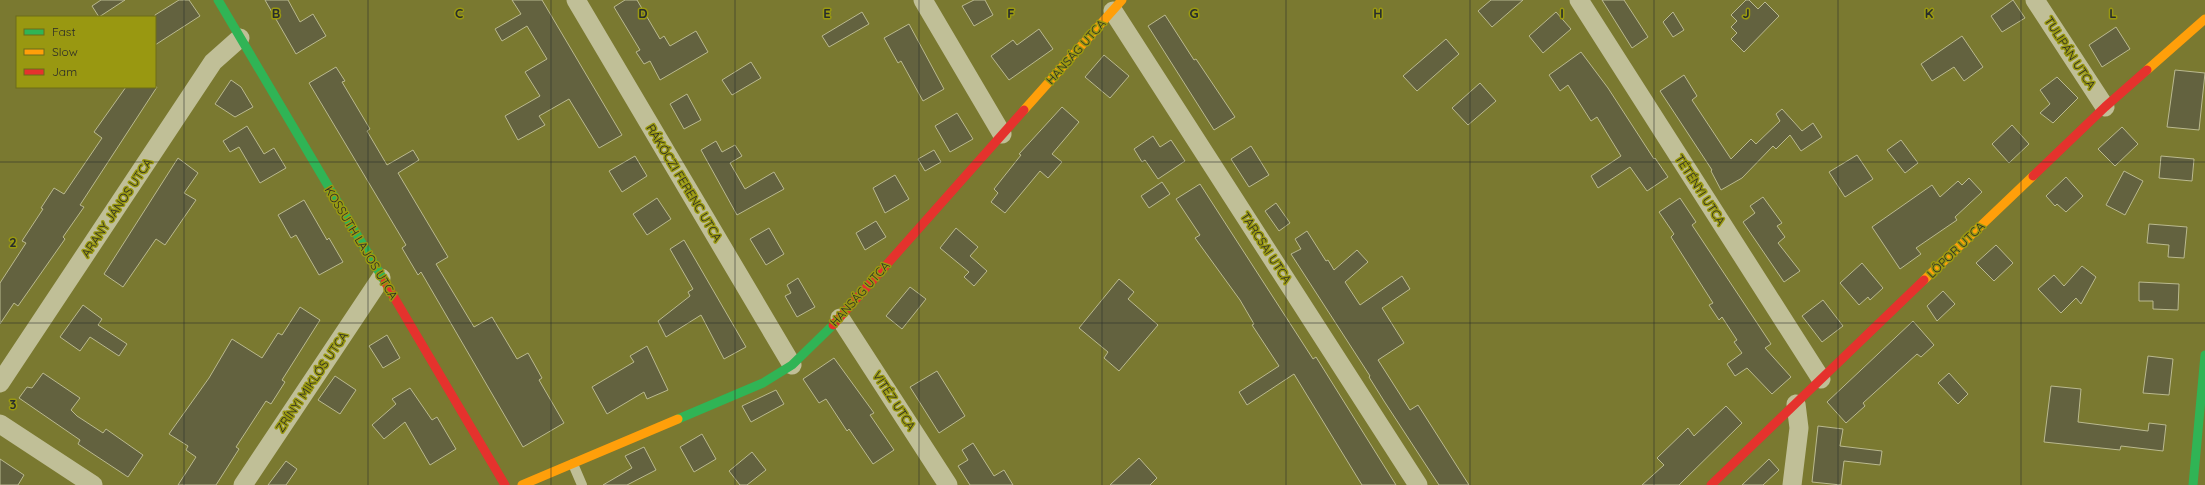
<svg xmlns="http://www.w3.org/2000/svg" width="2205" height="485" font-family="Quicksand,sans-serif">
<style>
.building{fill:#63623f;stroke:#bab98f}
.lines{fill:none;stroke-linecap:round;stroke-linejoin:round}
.lane{stroke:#c0bf97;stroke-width:10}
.street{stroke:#c0bf97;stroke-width:19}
.fast{stroke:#30b455;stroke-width:9}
.slow{stroke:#ff9f0a;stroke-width:9}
.jam{stroke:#e5322d;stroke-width:9}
.grid{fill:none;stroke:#282d2c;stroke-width:1;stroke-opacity:0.55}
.labels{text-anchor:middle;stroke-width:3;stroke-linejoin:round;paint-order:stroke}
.street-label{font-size:12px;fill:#292929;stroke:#999811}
.grid-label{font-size:13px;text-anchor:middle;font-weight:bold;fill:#282d2c;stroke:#999811;stroke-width:3;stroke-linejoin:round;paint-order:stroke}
</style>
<rect width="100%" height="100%" fill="#7a7930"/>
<path class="building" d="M101,0H125L99,17L92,6Z
M179,0H189L200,16L155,45V15Z
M265,0H288L300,22L313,14L326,36L296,54Z
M512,0H542L622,135L599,148L569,99L539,116L545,125L518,140L505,116L540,96L525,72L547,59L527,26L502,41L495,29L521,14Z
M625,0H637L660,39L664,36L670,46L696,31L708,52L660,80L650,61L644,64L636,52L640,50L614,7Z
M974,0H985L993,15L974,26L962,6Z
M1491,0H1523L1492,27L1478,11Z
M1602,0H1624L1648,37L1632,48Z
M1746,0H1749L1758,9L1765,2L1779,16L1744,52L1731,39L1737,33L1731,27L1737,21L1731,15Z
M2013,0L2025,18L2002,32L1991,16Z
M862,12L869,24L829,47L822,36Z
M1556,12L1571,29L1543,53L1529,36Z
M1673,12L1684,30L1673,37L1663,22Z
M1165,15L1194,60L1196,59L1235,117L1214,130L1148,26Z
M909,24L944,89L923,101L901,61L898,63L884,38Z
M2116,27L2130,49L2102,67L2089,45Z
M1039,29L1053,49L1009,80L991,56L1013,40L1017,45Z
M1962,36L1983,67L1964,81L1954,67L1932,81L1921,64Z
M1446,39L1459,54L1417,91L1403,76Z
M1581,52L1608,88L1654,159L1655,158L1668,177L1647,191L1630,167L1598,188L1591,176L1621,156L1597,117L1591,121L1568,85L1560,91L1549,75Z
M1104,55L1129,76L1110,98L1085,77Z
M751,62L761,78L732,95L722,80Z
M336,67L345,81L342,82L370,129L367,131L387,165L413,150L419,160L398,173L448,257L436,264L474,327L492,317L517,359L528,353L542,378L539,380L564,423L523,447L421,272L418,275L402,248L406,245L309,83Z
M2175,70L2205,73L2199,130L2167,127Z
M1684,75L1697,96L1692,100L1731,159L1751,139L1756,144L1780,121L1776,114L1782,109L1802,131L1813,123L1822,137L1801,151L1790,135L1776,149L1773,146L1742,178L1721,190L1711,171L1712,170L1660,91Z
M2057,77L2078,98L2053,123L2040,113L2050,104L2040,90Z
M231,80L241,87L253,107L235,117L215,104Z
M1480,83L1496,101L1468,125L1452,108Z
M126,87H157L80,205L84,207L63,237L65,239L18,306L14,303L0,324V283L26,243L22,241L43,209L41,208L54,188L64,194L102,138L94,132Z
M687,94L701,120L684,129L670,104Z
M1062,107L1079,122L1052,154L1062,162L1048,178L1040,171L1005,213L991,202L998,193L994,189L1021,155L1019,154Z
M957,113L973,139L950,152L935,126Z
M2012,125L2029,144L2009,163L1992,144Z
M247,126L264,154L274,148L286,168L260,183L239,147L230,152L223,141Z
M2122,127L2138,144L2115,166L2098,149Z
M1153,136L1160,147L1171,140L1185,161L1158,179L1145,160L1142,162L1134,149Z
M1901,140L1918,163L1905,173L1887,150Z
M716,141L722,152L735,145L742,156L730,163L745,189L774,172L784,189L737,215L701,150Z
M1251,146L1269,175L1249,187L1231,159Z
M934,150L941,162L925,171L918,159Z
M1857,155L1873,179L1845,197L1829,172Z
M635,156L647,176L622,192L609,171Z
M2161,156L2194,159L2192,181L2159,178Z
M178,158L198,173L184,193L196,200L165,245L156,239L123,287L104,274Z
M2124,171L2143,181L2125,215L2106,205Z
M895,175L909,199L885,213L873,188Z
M2066,177L2083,196L2066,212L2057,204L2055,206L2046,196Z
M1969,178L1982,192L1955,217L1957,220L1916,248L1921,254L1900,269L1872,227L1932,185L1940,197L1958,181L1962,185Z
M1162,182L1170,194L1149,208L1141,196Z
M1200,184L1313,359L1316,357L1396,485H1362L1294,374L1247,405L1239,392L1279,366L1252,325L1254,324L1240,300L1195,238L1200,235L1176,199Z
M1763,197L1782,223L1777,226L1785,237L1778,243L1800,271L1784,282L1743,222L1755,213L1750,206Z
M657,198L671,219L647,235L633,214Z
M1680,198L1696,222L1692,225L1771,344L1765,348L1791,377L1772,394L1747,368L1735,376L1727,364L1742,353L1734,342L1737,340L1722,317L1719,320L1709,305L1713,303L1671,237L1674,234L1659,212Z
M304,200L327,240L329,238L343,262L319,275L296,235L291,238L278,215Z
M1276,203L1290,223L1279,231L1265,211Z
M876,221L886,237L865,250L856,233Z
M2149,224L2187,227L2184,258L2168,257L2169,245L2147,243Z
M769,228L784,254L766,265L750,239Z
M956,228L978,247L970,256L987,271L974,286L964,277L969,272L940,248Z
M1307,231L1326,261L1328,260L1334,270L1357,250L1368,262L1345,282L1360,305L1402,276L1410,289L1382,308L1404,343L1378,360L1410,410L1418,405L1469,485H1439L1384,401L1369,377L1370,376L1291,254L1301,249L1295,239Z
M684,240L746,347L724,359L701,315L666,337L658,321L690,296L688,292L693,289L670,249Z
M1996,245L2013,263L1994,281L1976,263Z
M1862,263L1883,288L1870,300L1868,297L1859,305L1840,283Z
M2082,266L2096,277L2081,304L2076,298L2061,313L2038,289L2054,275L2064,286Z
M798,278L815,307L797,317L785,296L791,293L787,285Z
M1119,279L1134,292L1128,299L1158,325L1119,371L1104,358L1108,352L1079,328Z
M2139,282L2179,284L2178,310L2153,309V301H2139Z
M910,287L926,299L902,329L886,316Z
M1943,291L1955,304L1937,321L1927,306Z
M1823,300L1843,326L1822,342L1802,316Z
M83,305L102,319L98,325L127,344L119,356L90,337L80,351L60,337Z
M300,307L320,320L282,380L285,382L271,404L266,401L236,447L239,449L216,485H178L196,457L186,450L188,446L169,434L209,378L232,339L262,358L278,333L282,335Z
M1913,321L1934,345L1921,357L1917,354L1863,403L1865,406L1846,423L1827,402Z
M387,335L400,358L383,368L369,346Z
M647,346L668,390L647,399L644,392L607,414L592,387L634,362L630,356Z
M2148,356L2173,359L2169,395L2143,393Z
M834,358L874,413L870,415L894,450L873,464L849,429L847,431L826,399L819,403L803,379Z
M937,371L965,416L939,433L910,387Z
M43,373L80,398L71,410L77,416L103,433L106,429L143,455L128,477L78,444L80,440L19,398L27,387L32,388Z
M1949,373L1968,394L1958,404L1938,383Z
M335,376L356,390L340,414L318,400Z
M2051,386L2081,389L2078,422L2148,431L2149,423L2166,425L2163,451L2121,446L2120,450L2044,442Z
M410,388L432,420L437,417L456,449L430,465L405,422L384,439L372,425L396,404L392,399Z
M776,390L784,404L751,422L742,406Z
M1726,406L1742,423L1679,485H1642L1664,465L1657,458L1688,428L1694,436Z
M1818,426L1843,429L1840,446L1882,451L1880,465L1844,461L1841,485L1812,482Z
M702,434L716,459L694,472L680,447Z
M973,443L994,476L1004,470L1013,485H970L958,466L968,460L962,450Z
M644,447L656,470L627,485H603L632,468L625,456Z
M752,452L766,470L747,485H740L729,471Z
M1139,458L1157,478L1150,485H1110Z
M0,459L24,475L18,485H0Z
M1769,459L1779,470L1763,485H1742Z
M286,461L297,469L286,485H268Z"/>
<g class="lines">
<path class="lane" d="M573,464L582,485"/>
<path class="street" d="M576,0L792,365
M923,0L1002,134
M1579,0L1821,379
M2035,0L2105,107
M1113,11L1418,485
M840,318L948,485
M0,383L213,62L240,38
M0,424L93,485
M243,485L381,278
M1792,485L1799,428L1796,404"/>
<path class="fast" d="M218,0L385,282
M678,419L763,383L792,365L833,325
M2193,485L2205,355"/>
<path class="slow" d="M2147,70L2205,19
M1024,110L1122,0
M1924,280L2033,176
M522,485L678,419"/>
<path class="jam" d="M2033,176L2105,107L2147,70
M385,282L505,485
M833,325L1024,110
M1711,485L1924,280"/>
</g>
<path class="grid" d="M184,0V485M368,0V485M551,0V485M735,0V485M919,0V485M1102,0V485M1286,0V485M1470,0V485M1654,0V485M1838,0V485M2021,0V485M0,162H2205M0,323H2205"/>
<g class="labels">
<g class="street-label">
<text transform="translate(1076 52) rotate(-48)" y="4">HANSÁG UTCA</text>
<text transform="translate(2070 53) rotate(57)" y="4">TULIPÁN UTCA</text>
<text transform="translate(684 183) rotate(59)" y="4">RÁKÓCZI FERENC UTCA</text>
<text transform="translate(1700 190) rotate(57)" y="4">TÉTÉNYI UTCA</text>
<text transform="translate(117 208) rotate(-56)" y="4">ARANY JÁNOS UTCA</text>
<text transform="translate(361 243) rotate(59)" y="4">KOSSUTH LAJOS UTCA</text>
<text transform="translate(1266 248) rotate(57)" y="4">TARCSAI UTCA</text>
<text transform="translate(1956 250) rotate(-44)" y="4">LŐPOR UTCA</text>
<text transform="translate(860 294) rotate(-48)" y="4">HANSÁG UTCA</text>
<text transform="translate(312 382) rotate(-56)" y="4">ZRÍNYI MIKLÓS UTCA</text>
<text transform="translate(894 401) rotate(57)" y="4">VITÉZ UTCA</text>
</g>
</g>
<g class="grid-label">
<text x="276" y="18">B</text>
<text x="459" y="18">C</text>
<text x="643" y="18">D</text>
<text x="827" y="18">E</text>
<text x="1011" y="18">F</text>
<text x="1194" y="18">G</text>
<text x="1378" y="18">H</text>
<text x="1562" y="18">I</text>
<text x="1746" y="18">J</text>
<text x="1929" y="18">K</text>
<text x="2113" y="18">L</text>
<text x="13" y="247">2</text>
<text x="13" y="409">3</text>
</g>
<rect x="16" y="16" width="140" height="72" fill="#999811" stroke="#6c6c1b"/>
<rect x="24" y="29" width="20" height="6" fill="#30b455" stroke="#6c6c1b"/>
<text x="52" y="36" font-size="12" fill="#292929">Fast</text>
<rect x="24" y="49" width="20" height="6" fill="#ff9f0a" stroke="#6c6c1b"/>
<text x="52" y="56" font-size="12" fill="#292929">Slow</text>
<rect x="24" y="69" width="20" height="6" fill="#e5322d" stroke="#6c6c1b"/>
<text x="52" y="76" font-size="12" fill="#292929">Jam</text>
</svg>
